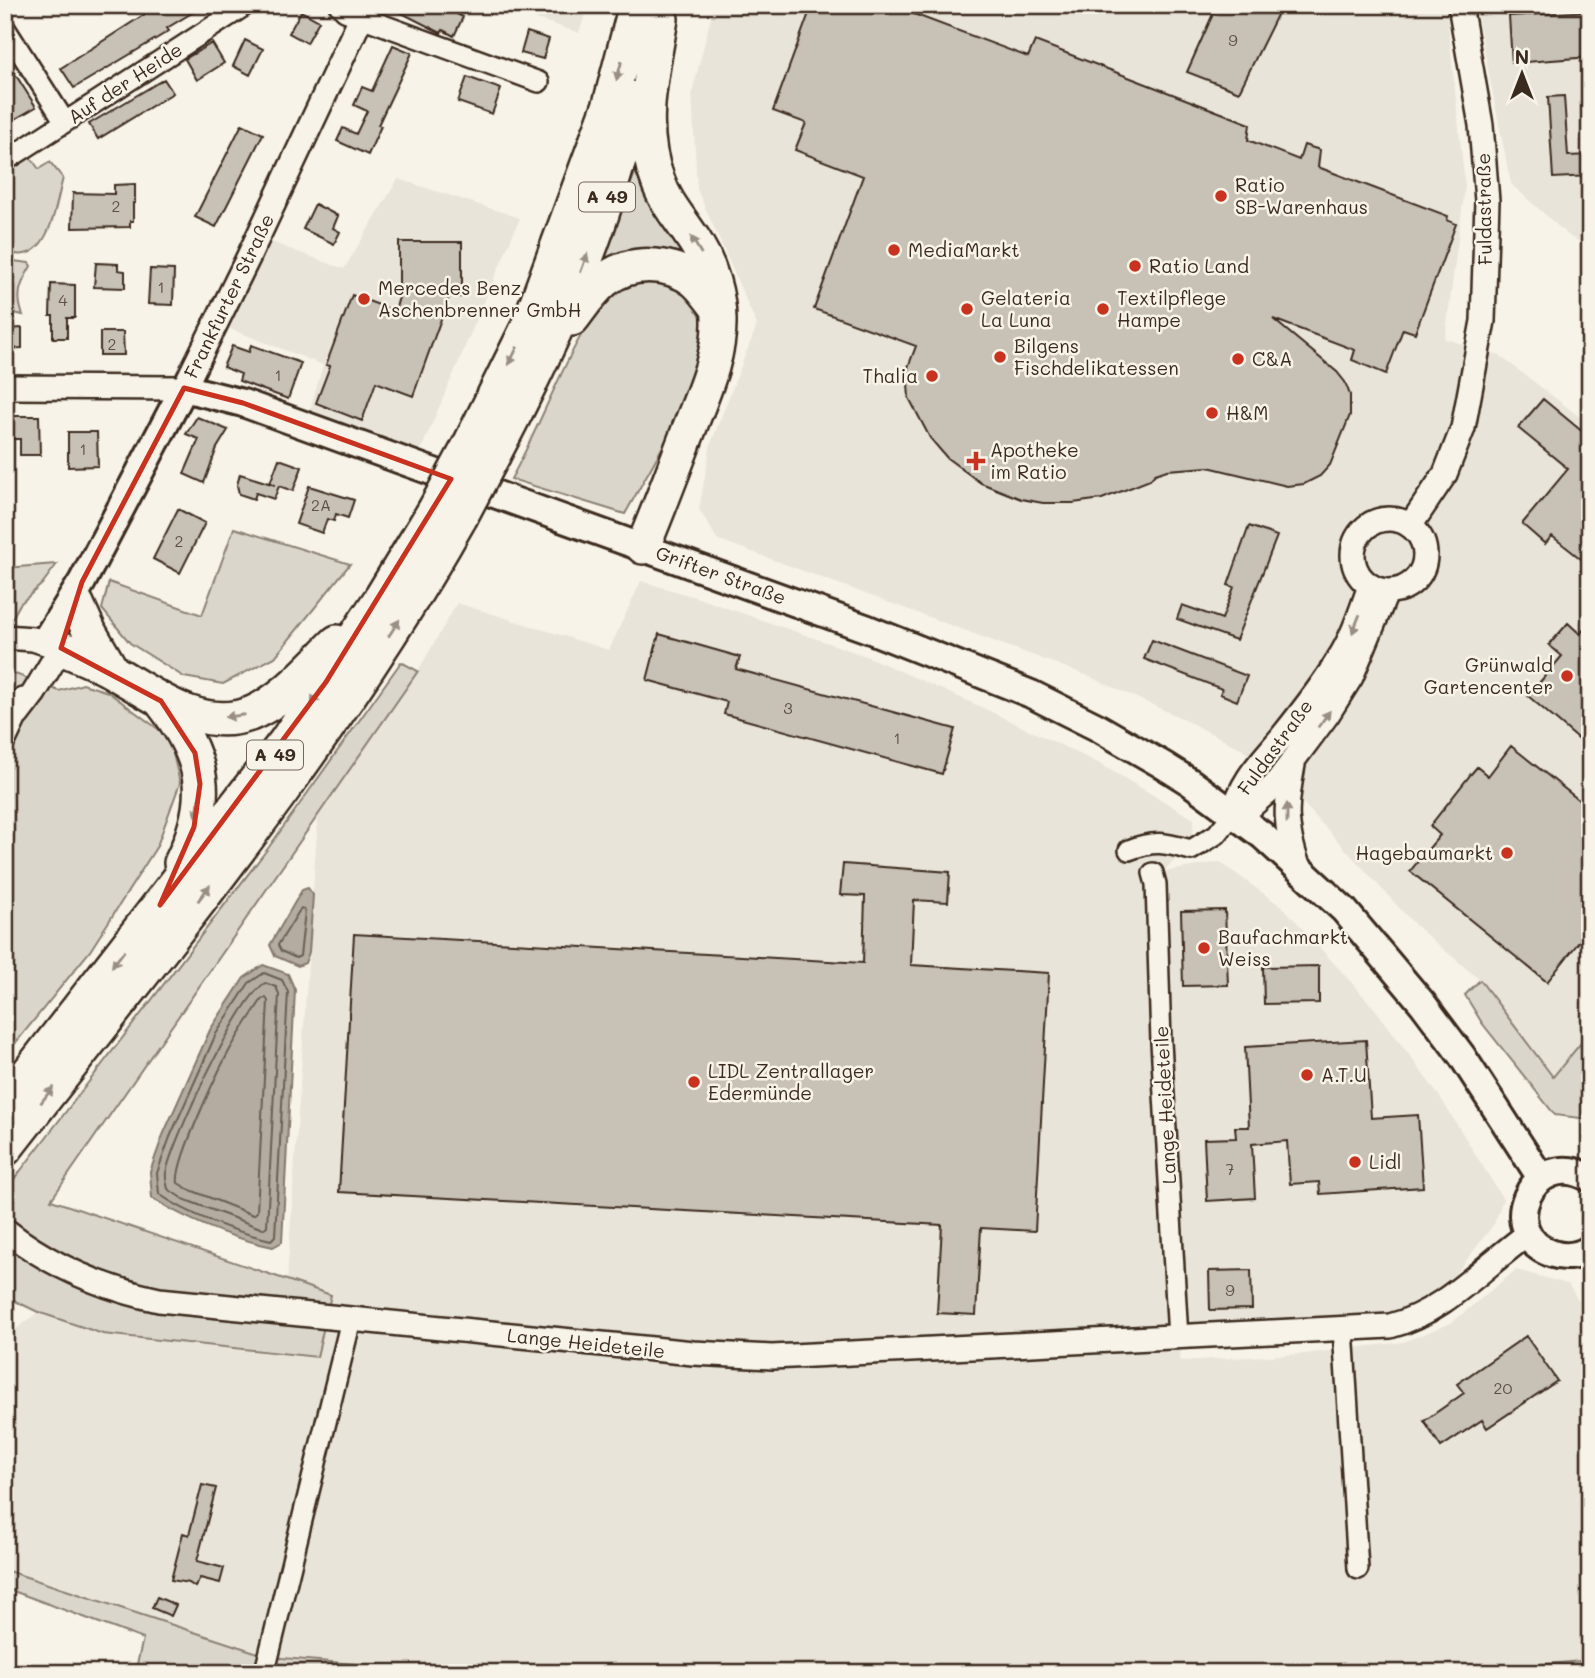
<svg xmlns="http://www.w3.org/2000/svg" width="1595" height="1678" font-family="Mali,sans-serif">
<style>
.built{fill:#e9e4d9}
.green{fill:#dbd6cb;stroke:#8b8074;stroke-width:2}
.water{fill:#b4aca0;stroke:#84786c;stroke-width:2}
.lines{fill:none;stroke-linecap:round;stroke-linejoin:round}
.shore{stroke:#6b5e52;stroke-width:2}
.building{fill:#c8c1b6;stroke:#3b2a1e;stroke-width:2}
.minor-casing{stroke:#3b2a1e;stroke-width:24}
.tertiary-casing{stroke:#3b2a1e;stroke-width:28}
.secondary-casing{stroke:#3b2a1e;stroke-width:32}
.motorway-casing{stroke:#3b2a1e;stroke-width:38}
.minor{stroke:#f7f3e8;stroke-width:19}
.tertiary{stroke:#f7f3e8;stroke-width:23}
.secondary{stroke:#f7f3e8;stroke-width:26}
.motorway{stroke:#f7f3e8;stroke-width:33}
.motorway-bridge-casing{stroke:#3b2a1e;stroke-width:38;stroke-linecap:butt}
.motorway-bridge{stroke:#f7f3e8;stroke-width:33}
.oneway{fill:#998e83}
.marked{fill:none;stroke:#c8321e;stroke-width:5;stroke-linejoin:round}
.poi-dot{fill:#c8321e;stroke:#f7f3e8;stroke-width:2.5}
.labels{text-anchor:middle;stroke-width:5;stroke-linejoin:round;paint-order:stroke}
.number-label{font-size:16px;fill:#5e5044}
.shield{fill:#f7f3e8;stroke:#73665b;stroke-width:2}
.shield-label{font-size:18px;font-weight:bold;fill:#3b2a1e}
.street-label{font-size:19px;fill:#3b2a1e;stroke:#f7f3e8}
.poi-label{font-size:19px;fill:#3b2a1e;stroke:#f7f3e8;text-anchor:start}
</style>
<rect width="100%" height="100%" fill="#f7f3e8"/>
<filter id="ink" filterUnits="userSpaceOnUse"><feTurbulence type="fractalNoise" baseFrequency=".0143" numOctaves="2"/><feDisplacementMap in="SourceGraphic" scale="14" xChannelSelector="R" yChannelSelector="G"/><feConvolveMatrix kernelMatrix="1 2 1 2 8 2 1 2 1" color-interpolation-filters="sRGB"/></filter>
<g filter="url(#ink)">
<path class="built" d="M536,5H588L579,33L531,17Z
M714,5H1446L1465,186L1445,339L1499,355L1590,425V1032L1553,1077L1480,980L1416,926L1301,801L1242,749L1179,717L1086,675L717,539L699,509L711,443L757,325L697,189L692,93Z
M1475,5H1590V246L1570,237L1511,184Z
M398,179L520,218L420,452L309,413L323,365L228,328L271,242L344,269Z
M641,581L695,597L866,656L979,706L1100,764L1194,819L1192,843L1163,872L1220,862L1285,909L1376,1010L1440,1097L1503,1199L1494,1224L1455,1275L1406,1313L1345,1322L1182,1330L1180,1361L1304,1354L1403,1342L1451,1323L1516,1270L1568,1284L1590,1319V1660L1451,1673H466L282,1658L261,1654L5,1570V1338L38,1312L103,1334L317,1357L330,1295L287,1280L318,815L418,671L457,603L609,650Z"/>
<path class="green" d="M642,156L703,270L597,279C613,239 624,196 642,156Z
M30,157L39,169L50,162L63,178C55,206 49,270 5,251V173Z
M5,260L29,263L31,266C21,283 15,295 23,315L5,311Z
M673,279L695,298L703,320L700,353L690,398L625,514L511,479C546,415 568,344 613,286Z
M234,528L350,564L275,657L223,684L184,677L130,643L102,609L109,582L202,615Z
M57,564L42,584L20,604L5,631V568Z
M401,662L418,671L51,1200L331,1295L317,1357L103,1334L38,1312L5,1296V1191L269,847Z
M5,670L59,691L83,684L108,692L169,737L180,783L157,846L90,951L5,1056Z
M1480,980L1553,1077L1590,1032V1107L1580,1118L1555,1115L1482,1023L1465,995Z
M5,1570L261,1654L282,1658L466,1673H135L143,1639L5,1588Z
M1590,1660V1673H1451Z"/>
<path class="water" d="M308,888L313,895L309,952L305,963L298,966L275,956L270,945L302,890Z
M263,965L288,974L295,990L282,1242L273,1247C231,1238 189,1221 152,1198L150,1172L163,1135L210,1030L244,978Z"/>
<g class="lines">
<path class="shore" d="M301,908L305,911L300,956L296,958L281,951L278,945Z
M264,973L282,980L288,992L275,1236L271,1240C235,1232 189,1215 159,1194L157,1173L170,1137L216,1034L249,983Z
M265,983L276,987L279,994L267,1226L263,1229L183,1199L168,1189C167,1184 165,1178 166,1173C172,1141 239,998 265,983Z
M266,998L268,1001L257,1212L253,1215L188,1189L178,1183C174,1162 222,1062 235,1041C244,1026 253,1013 262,999Z"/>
</g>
<path class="building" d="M159,5H205L167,28L169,31L74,88L61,68Z
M386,5H439L463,17L454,36L443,30L441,33Z
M812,5H890L1028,57L1035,41L1250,124L1248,140L1299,160L1304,145L1320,150L1318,167L1448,216L1447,220L1456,224L1415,333L1403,329L1386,374L1352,360L1355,350L1273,319L1337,372L1345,382L1350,395V415L1330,465L1320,476L1304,484L1287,486L1208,467L1167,470L1155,474L1150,480L1102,499L1073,503H1043L1021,499L981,483L947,458L930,438L909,398L907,370L916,346L814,309L863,176L795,150L806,123L773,111Z
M1217,5H1282L1239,92L1187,72Z
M301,11L319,21L307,43L289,33Z
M1590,11V57L1512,63L1509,16Z
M527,32L549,39L543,59L521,53Z
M245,40L263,49L250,75L233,66Z
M212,43L224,63L197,80L185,59Z
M393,45L412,53L378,125L381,126L368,155L337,141L343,128L356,134L367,111L354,105L362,87L372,91Z
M5,58L36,107L5,125Z
M467,77L501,89L492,114L458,102Z
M164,79L173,93L98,139L89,124Z
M1564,96L1568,156L1590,155V176L1553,178L1548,97Z
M242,124L263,134L216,227L195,217Z
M135,184V203H133V221H130V227L72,228L73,193L114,194V185Z
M315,204L338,216L333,228L340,232L334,244L303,229Z
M399,242H462V297H449L413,396L376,382L362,421L316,403L330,366L326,365L352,295L395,311L399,297Z
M96,263L118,264V270L125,271V288L94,287Z
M150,269L174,270L173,305L148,304Z
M51,284L75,285V318H67V338H53V316H50Z
M22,328V348L5,349V329Z
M100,332H123L124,355H100Z
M251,345L301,363L288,399L239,381L241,374L223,367L232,346L249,352Z
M1543,399L1590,438V566L1552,536L1545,544L1522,524L1568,469L1518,428Z
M12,416H39L40,455H20V439H12Z
M197,417L228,430L217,448L204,483L184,474L199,439L186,434Z
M68,432H97L98,466L68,467Z
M279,459L302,467L293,491L279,486L274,499L256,493L254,499L239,494L237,485L240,474L275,485L270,483Z
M309,486L354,500L348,518L336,514L334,521L327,519L322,533L296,524Z
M178,509L205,523L180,573L153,559Z
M1249,526L1277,536L1236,640L1177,619L1182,605L1222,619L1234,587L1228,585Z
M1590,622V749L1528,696L1562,656L1549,645L1568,623L1580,634Z
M659,634L740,657L736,669L955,729L942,774L724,714L727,702L647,680Z
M1152,640L1247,676L1237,701L1220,694L1222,689L1144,659Z
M1511,746L1590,809V928L1547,982L1410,871L1440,835L1430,826L1471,774L1477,767L1488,776Z
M843,864L950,872L948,902L914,900L911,965L1049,973L1035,1231L981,1228L976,1315L937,1313L942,1225L339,1192L354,934L863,963L865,896L840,895Z
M1225,910L1228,985L1183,986L1181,911Z
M1319,966V1003L1264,1004L1263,967Z
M1366,1040L1371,1118L1418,1115L1423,1187L1320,1194L1319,1182L1290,1184L1287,1141L1252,1144L1255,1198L1207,1201L1204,1139L1236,1138L1235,1127H1249L1245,1047Z
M1251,1270L1252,1309L1210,1310L1209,1271Z
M1526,1336L1557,1381L1487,1428L1482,1420L1441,1447L1424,1421L1464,1393L1457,1384Z
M202,1485L216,1488L197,1561L224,1568L220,1583L200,1578L195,1587L189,1583L171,1580L183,1533L189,1535Z
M157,1597L176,1605L171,1616L152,1608Z"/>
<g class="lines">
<g class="minor-casing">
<path id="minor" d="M339,5L345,11L361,17L539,82
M5,28L65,122
M5,161L246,5
M1129,850C1155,840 1165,843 1191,850L1217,834L1233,814
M1153,873L1156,884L1161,1042L1178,1338
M1343,1329L1358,1569
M266,1667L351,1320"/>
</g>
<g class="tertiary-casing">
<path id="tertiary" d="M5,387L184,388L248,258L367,5
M1353 555a36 36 0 1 1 72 0a36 36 0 1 1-72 0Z
M1410,526L1445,474L1463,428L1483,321L1487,201L1481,125L1460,5
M5,637L33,639L61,648L34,693L18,714
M5,738L23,700
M1293,765C1285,808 1284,825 1298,866
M1233,814L1249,808L1274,786L1327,715L1351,677L1387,591
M1233,814C1241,781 1260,763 1281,738C1301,713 1322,687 1338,660C1353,637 1361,611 1370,586
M5,1230C51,1266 102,1288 159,1300L693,1353L772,1357L1390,1326C1445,1312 1483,1266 1528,1234"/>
</g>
<g class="secondary-casing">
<path id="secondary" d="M45,641L82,582L184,388L243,403L868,629L1031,694L1097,727L1163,765L1190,782L1262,835L1344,910L1423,1004L1462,1056L1541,1178
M1590,1178C1531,1145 1494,1235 1553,1254C1565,1258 1579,1256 1590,1249"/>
</g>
<g class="motorway-casing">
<path id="motorway" d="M572,319C582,306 591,292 604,281C629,260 669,261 695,281C703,288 710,298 716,306
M469,446L527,329L610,104L636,5
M494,454C526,394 555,334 581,271C604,215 620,156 637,98
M643,547C659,509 673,471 688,432C701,397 720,359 719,320C719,295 710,266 697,245C684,223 666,205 658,181C637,128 652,73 661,19
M77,604L90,633L112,671
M61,648C79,656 98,663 115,673C155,696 201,732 250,714C283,701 312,666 337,642
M161,701C205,757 213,797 181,863
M5,1103L286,741L381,598L434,511
M5,1149C164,945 333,744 460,518"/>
</g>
<use href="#minor" class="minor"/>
<use href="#tertiary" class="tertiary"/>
<use href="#secondary" class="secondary"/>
<use href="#motorway" class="motorway"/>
<g class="motorway-bridge-casing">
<path id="motorway-bridge" d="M434,511L469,446
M460,518L494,454"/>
</g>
<use href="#motorway-bridge" class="motorway-bridge"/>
</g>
<defs><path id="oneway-solid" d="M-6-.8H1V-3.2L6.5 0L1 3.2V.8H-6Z" transform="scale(1.75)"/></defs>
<g class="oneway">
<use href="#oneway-solid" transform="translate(619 71) rotate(105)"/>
<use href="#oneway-solid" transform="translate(696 245) rotate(-121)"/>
<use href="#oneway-solid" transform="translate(584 263) rotate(-70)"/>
<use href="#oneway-solid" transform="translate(513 356) rotate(116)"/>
<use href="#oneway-solid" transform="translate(1356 624) rotate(112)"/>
<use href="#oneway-solid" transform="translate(394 628) rotate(-57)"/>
<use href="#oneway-solid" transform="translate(317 696) rotate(124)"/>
<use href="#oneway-solid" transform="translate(235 716) rotate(172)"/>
<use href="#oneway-solid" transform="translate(1324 719) rotate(-54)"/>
<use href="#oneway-solid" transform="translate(198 807) rotate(99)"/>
<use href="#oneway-solid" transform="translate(1287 813) rotate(-90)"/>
<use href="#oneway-solid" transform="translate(204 893) rotate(-53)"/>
<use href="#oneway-solid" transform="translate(118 959) rotate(128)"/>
<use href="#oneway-solid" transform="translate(47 1095) rotate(-52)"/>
</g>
</g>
<path class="marked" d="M184,388L243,403L451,479L326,682L160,905L194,827L200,784L195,753L161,701L61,648L82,582Z"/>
<g class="poi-dot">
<circle cx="1221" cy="196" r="7"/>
<circle cx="894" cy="250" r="7"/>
<circle cx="1135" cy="266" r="7"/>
<circle cx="364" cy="299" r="7"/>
<circle cx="967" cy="309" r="7"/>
<circle cx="1103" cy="309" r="7"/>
<circle cx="1000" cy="357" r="7"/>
<circle cx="1238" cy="359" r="7"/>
<circle cx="932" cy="376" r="7"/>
<circle cx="1212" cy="413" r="7"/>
<path d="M972.5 450.5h7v7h7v7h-7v7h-7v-7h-7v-7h7z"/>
<circle cx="1567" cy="676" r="7"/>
<circle cx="1507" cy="853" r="7"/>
<circle cx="1204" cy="948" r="7"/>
<circle cx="1307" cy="1075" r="7"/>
<circle cx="694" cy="1082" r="7"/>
<circle cx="1355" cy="1162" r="7"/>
</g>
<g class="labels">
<g class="number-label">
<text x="1233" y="46">9</text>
<text x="116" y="212">2</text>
<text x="161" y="293">1</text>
<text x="63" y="306">4</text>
<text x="112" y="350">2</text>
<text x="278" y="381">1</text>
<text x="83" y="455">1</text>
<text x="321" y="511">2A</text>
<text x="179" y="547">2</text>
<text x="788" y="714">3</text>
<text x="897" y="744">1</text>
<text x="1230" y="1175">7</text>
<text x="1230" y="1296">9</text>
<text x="1503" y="1394">20</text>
</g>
<g class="shield">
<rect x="579" y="182.5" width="56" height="29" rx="5"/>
<rect x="247" y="740.5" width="56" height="29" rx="5"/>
</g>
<g class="shield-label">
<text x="607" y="203">A 49</text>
<text x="275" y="761">A 49</text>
</g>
<g class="street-label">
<text transform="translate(125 83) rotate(-33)" y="7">Auf der Heide</text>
<text transform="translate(1484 209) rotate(-91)" y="7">Fuldastraße</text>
<text transform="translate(229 296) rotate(-64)" y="7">Frankfurter Straße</text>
<text transform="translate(721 575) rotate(20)" y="7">Grifter Straße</text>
<text transform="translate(1275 747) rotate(-54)" y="7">Fuldastraße</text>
<text transform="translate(1165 1105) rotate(-93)" y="7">Lange Heideteile</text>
<text transform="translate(586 1343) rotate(6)" y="7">Lange Heideteile</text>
</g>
<g class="poi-label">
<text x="1235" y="192">Ratio<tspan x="1235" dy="22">SB-Warenhaus</tspan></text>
<text x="908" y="257">MediaMarkt</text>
<text x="1149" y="273">Ratio Land</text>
<text x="378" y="295">Mercedes Benz<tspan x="378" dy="22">Aschenbrenner GmbH</tspan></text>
<text x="981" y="305">Gelateria<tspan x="981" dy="22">La Luna</tspan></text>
<text x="1117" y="305">Textilpflege<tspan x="1117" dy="22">Hampe</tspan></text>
<text x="1014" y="353">Bilgens<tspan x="1014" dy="22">Fischdelikatessen</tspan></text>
<text x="1252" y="366">C&amp;A</text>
<text x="918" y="383" text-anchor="end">Thalia</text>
<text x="1226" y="420">H&amp;M</text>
<text x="990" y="457">Apotheke<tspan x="990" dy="22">im Ratio</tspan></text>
<text x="1553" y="672" text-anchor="end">Grünwald<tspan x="1553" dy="22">Gartencenter</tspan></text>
<text x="1493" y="860" text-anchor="end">Hagebaumarkt</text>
<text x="1218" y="944">Baufachmarkt<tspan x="1218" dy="22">Weiss</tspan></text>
<text x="708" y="1078">LIDL Zentrallager<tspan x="708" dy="22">Edermünde</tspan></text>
<text x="1321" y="1082">A.T.U</text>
<text x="1369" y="1169">Lidl</text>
</g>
</g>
<rect width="1595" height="1678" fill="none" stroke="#f7f3e8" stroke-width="28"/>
<rect x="14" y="14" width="1567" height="1650" fill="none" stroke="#3b2a1e" stroke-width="2.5" filter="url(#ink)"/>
<g transform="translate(1522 74)" stroke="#f7f3e8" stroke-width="5" paint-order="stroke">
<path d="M0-5L12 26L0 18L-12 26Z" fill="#3b2a1e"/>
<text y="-10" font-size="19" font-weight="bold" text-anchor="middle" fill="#3b2a1e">N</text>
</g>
</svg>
